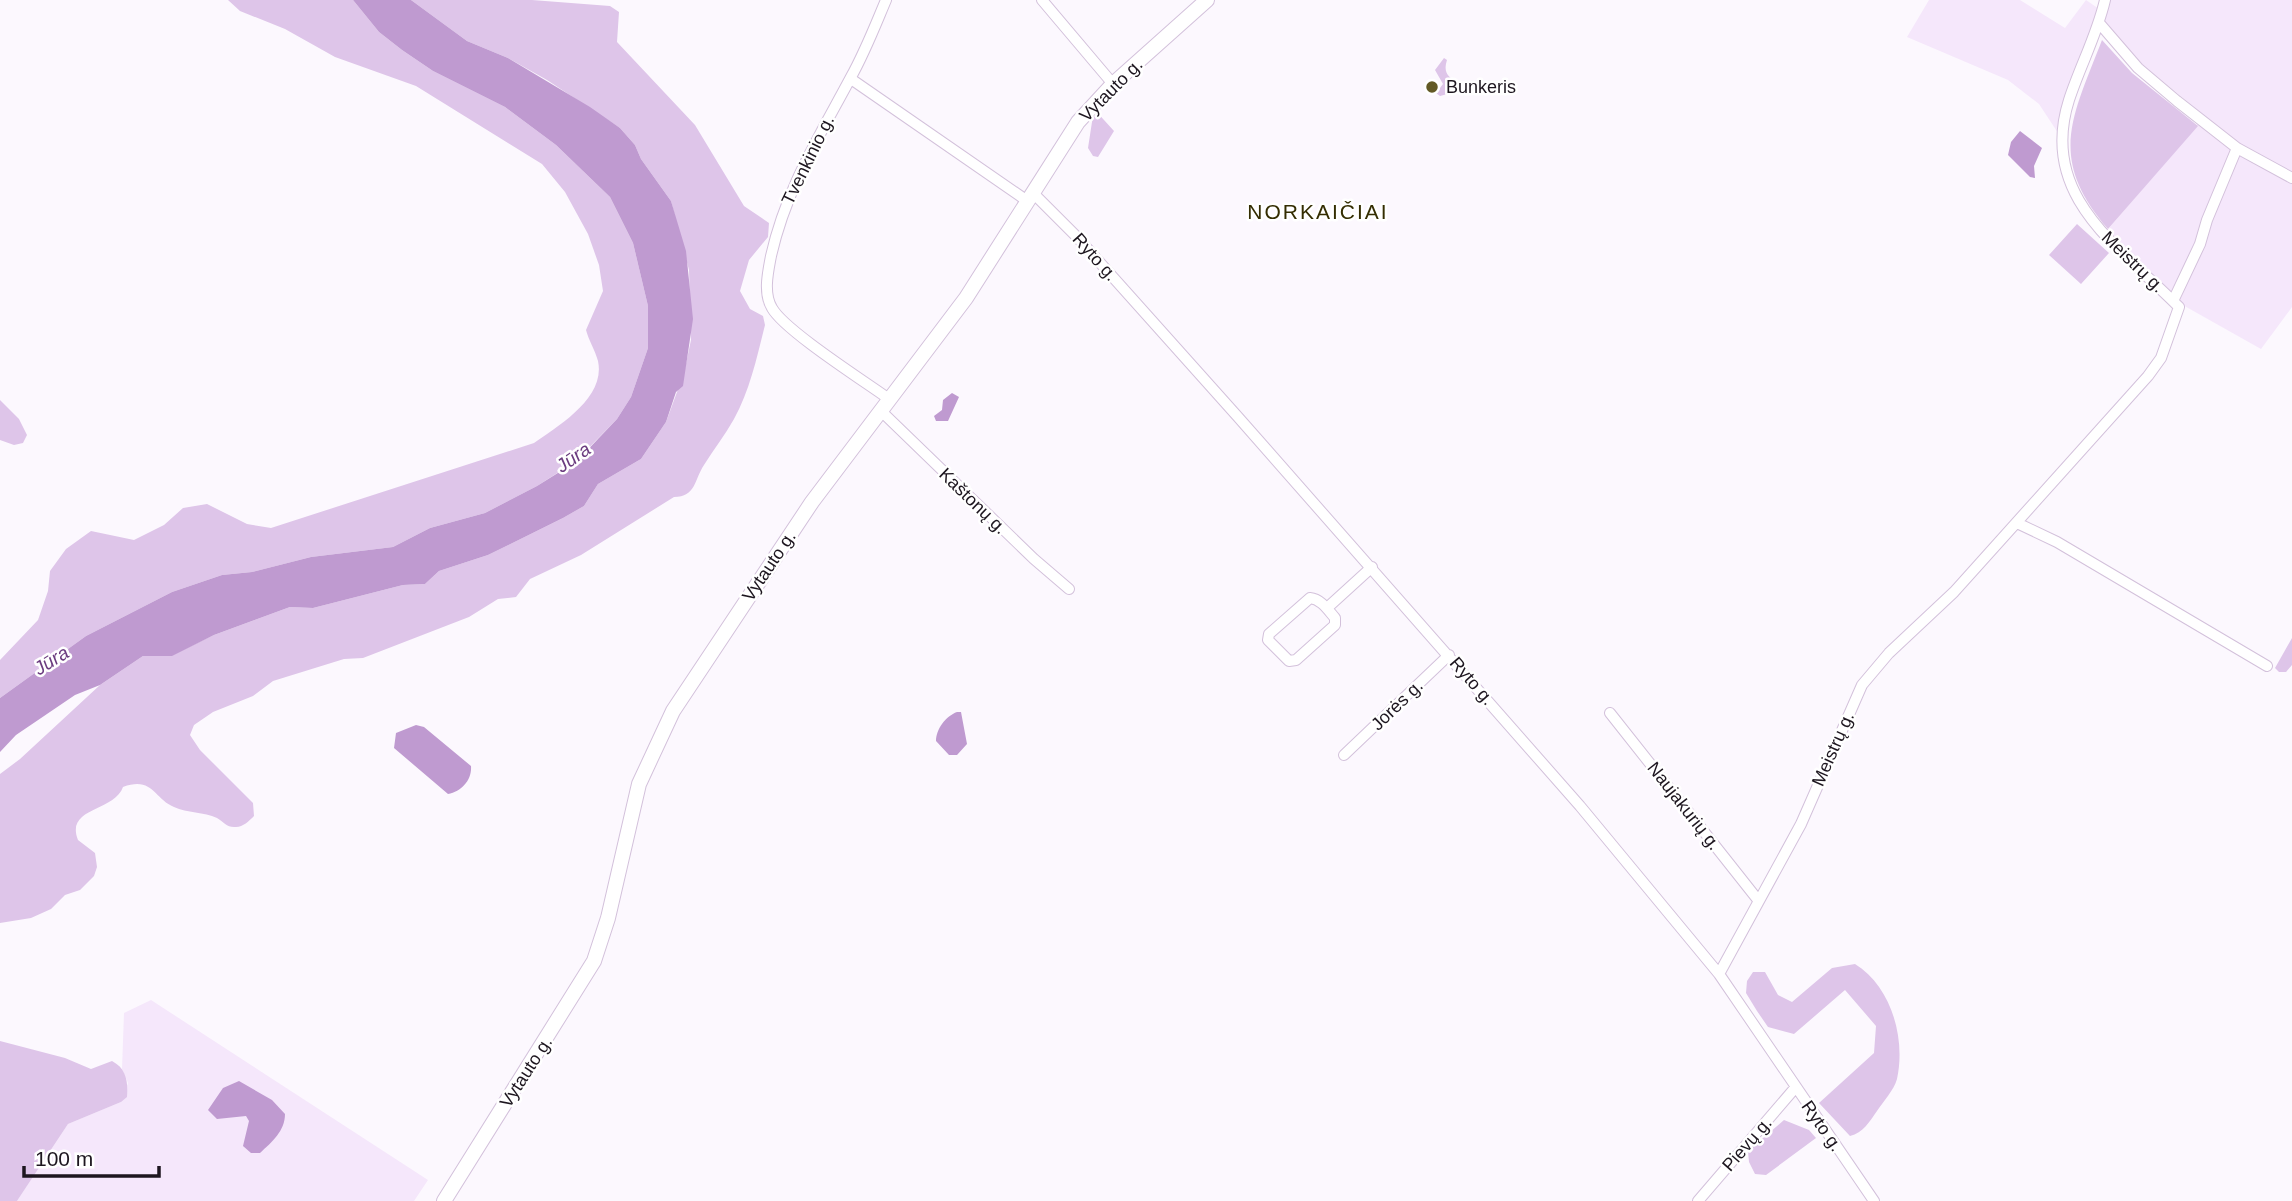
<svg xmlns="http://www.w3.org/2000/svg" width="2292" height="1201" font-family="Arial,sans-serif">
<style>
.built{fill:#f5e7fb}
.green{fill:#dec5e9}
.water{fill:#bf9ad0}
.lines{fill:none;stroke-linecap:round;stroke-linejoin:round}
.minor-casing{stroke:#d3c1db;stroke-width:12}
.major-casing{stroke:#d3c1db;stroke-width:16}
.minor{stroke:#fff;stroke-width:10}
.major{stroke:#fff;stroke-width:14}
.poi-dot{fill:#625925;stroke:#fff;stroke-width:2.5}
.labels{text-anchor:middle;stroke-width:5;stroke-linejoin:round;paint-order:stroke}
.poi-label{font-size:18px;fill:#1d161f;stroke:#fff;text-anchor:start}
.street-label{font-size:18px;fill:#1d161f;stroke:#fff}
.water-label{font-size:19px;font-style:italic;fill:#6b3c7f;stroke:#fff}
.quarter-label{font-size:21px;letter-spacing:2px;fill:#342d02;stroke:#fff}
</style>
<rect width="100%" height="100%" fill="#fcf8fe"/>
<path class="built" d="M1929,0H2020L2065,28L2086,0L2102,11L2105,0H2292V307L2261,349L2181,304L2104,234L2205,116L2132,56L2100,25L2069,100L2062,139L2039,104L2008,80L1907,37Z
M151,1000L428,1180L414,1201H17L68,1124L121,1102L128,1083L122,1069L124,1013Z"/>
<path class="green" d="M228,0H353L379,32L402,50L433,71L505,107L556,145L610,197L633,243L648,306V348L631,397L617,419L576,461L537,486L485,513L430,528L393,547L311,557L252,572L222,575L172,592L86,636L0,698V660L38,620L48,591L50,571L66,549L91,531L134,540L164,525L183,508L207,504L247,524L271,528L534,443C558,426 606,398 598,361C595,350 589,341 586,330L603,291L599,265L588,234L565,192L542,164L416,86L335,57L285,29L240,11Z
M411,0H532L610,6L619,12L617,42L695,125L744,206L769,223L768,237L749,260L740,291L750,309L763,316L765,325C757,357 750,390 734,419C725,435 714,449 704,465C694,480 696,497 674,497L581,555L530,579L516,597L498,599L469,617L363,658L344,659L273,681L253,696L213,712L194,725L190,735L200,750L253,803L254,816C249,821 243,827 236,827C227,828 224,822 217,818C204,812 187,813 174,807C154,799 153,776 123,787C114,812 65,807 78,840L95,853L97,867L94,876L80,890L65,895L51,909L31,918L0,923V774L20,759L100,685L143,656L172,655L214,635L290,607L313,608L403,585L425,584L439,571L488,555L563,518L584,506L598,484L641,459L666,422L684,373L691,340L689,270L671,201L641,159L635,145L620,128L547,80L508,58L467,41Z
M2102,40L2132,73L2198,126L2108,229C2047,158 2072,118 2102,40Z
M1444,58L1447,60C1443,73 1448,76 1457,83L1455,92L1440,96L1436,93L1443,84L1435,70Z
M1094,109L1114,131L1098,157L1093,156L1088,148Z
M2077,224L2109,253L2081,284L2049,255Z
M0,400L19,419L27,435L23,443L14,445L0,440Z
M2292,638V665L2286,672H2279L2275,668Z
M1855,964C1891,986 1906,1038 1897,1079C1894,1090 1883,1102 1877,1111C1870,1121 1863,1133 1850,1136L1819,1103L1874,1053L1876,1026L1845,990L1794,1034L1768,1027L1757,1011L1746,993L1747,981L1753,972H1765L1778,995L1792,1002L1832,968Z
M0,1041L65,1058L91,1069L112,1061C127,1069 128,1082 127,1097L121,1102L68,1124L17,1201H0Z
M1784,1120L1809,1130L1816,1138L1766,1175L1755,1174L1749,1162L1748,1151Z"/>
<path class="water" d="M353,0H411L467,41L508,58L590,107L620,128L635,145L641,159L671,201L686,251L693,319L683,386L676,392L666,422L641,459L598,484L584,506L563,518L488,555L439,571L425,584L403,585L313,608L290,607L214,635L172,656H143L100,685L75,695L16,735L0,752V698L86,636L172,592L222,575L252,572L311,557L393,547L430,528L485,513L537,486L577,461L617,419L631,397L648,348V306L633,243L610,197L556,145L505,107L433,71L402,50L379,32Z
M2020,131L2042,148L2034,166L2035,178L2030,177L2008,155L2011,142Z
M952,393L959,397L948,421H936L934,416L942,410L943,400Z
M957,712H961L967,744L957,755H949L936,741C936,729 946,716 957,712Z
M416,725L424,727L471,766C472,780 462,791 448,794L394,748L396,733Z
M239,1081L272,1100L285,1114C285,1131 272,1142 260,1153H251L243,1146L249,1121L246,1116L217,1119L208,1110L223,1088Z"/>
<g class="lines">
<g class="minor-casing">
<path id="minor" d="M886,0C875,26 865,52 851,77C819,137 786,189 771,256C768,272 763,293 772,308C784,330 864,381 889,399
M1042,0L1113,84
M2100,24L2138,68L2177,101L2237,148L2292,178
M851,79L1026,200
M1032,192L1077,237L1238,417L1580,806L1719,974L1874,1201
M2173,301L2200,244L2207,220L2237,148
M880,410L1034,559L1069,589
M2017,523L2057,542L2267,666
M1310,598C1321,599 1328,610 1335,618V625L1296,660L1289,661L1268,640L1269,634Z
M1327,608L1372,567
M1610,713L1758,900
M1344,755L1449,655
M1719,974L1801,824L1862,685L1889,653L1954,592L2148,376L2161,358L2179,307C2120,247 2038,197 2069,100C2080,66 2097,35 2105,0
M1698,1201L1795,1088"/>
</g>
<g class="major-casing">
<path id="major" d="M444,1201L594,961L608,918L639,784L673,711L812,502L966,298L1078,122L1113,84L1207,0"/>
</g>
<use href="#minor" class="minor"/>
<use href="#major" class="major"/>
</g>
<circle class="poi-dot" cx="1432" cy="87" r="7"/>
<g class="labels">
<g class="poi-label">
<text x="1446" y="93">Bunkeris</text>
</g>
<g class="street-label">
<text transform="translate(1111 90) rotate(-45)" y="6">Vytauto g.</text>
<text transform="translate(808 160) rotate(-64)" y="6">Tvenkinio g.</text>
<text transform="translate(1095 257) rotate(48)" y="6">Ryto g.</text>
<text transform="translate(2133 262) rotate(44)" y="6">Meistrų g.</text>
<text transform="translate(973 501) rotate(44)" y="6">Kaštonų g.</text>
<text transform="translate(769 566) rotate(-56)" y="6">Vytauto g.</text>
<text transform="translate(1472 681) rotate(49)" y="6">Ryto g.</text>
<text transform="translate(1397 705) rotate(-44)" y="6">Jorės g.</text>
<text transform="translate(1833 749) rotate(-66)" y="6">Meistrų g.</text>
<text transform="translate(1684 806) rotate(52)" y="6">Naujakurių g.</text>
<text transform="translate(526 1072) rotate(-57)" y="6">Vytauto g.</text>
<text transform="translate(1822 1126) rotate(55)" y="6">Ryto g.</text>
<text transform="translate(1747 1144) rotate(-49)" y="6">Pievų g.</text>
</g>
<g class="water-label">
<text transform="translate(573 457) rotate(-35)" y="7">Jūra</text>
<text transform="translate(51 660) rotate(-32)" y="7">Jūra</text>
</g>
<g class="quarter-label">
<text x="1318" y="219">NORKAIČIAI</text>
</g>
</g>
<path d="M24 1166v10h135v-10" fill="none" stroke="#1d161f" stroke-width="3.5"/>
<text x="35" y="1166" font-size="21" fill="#1d161f" stroke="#ffffff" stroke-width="5" paint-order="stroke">100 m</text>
</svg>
